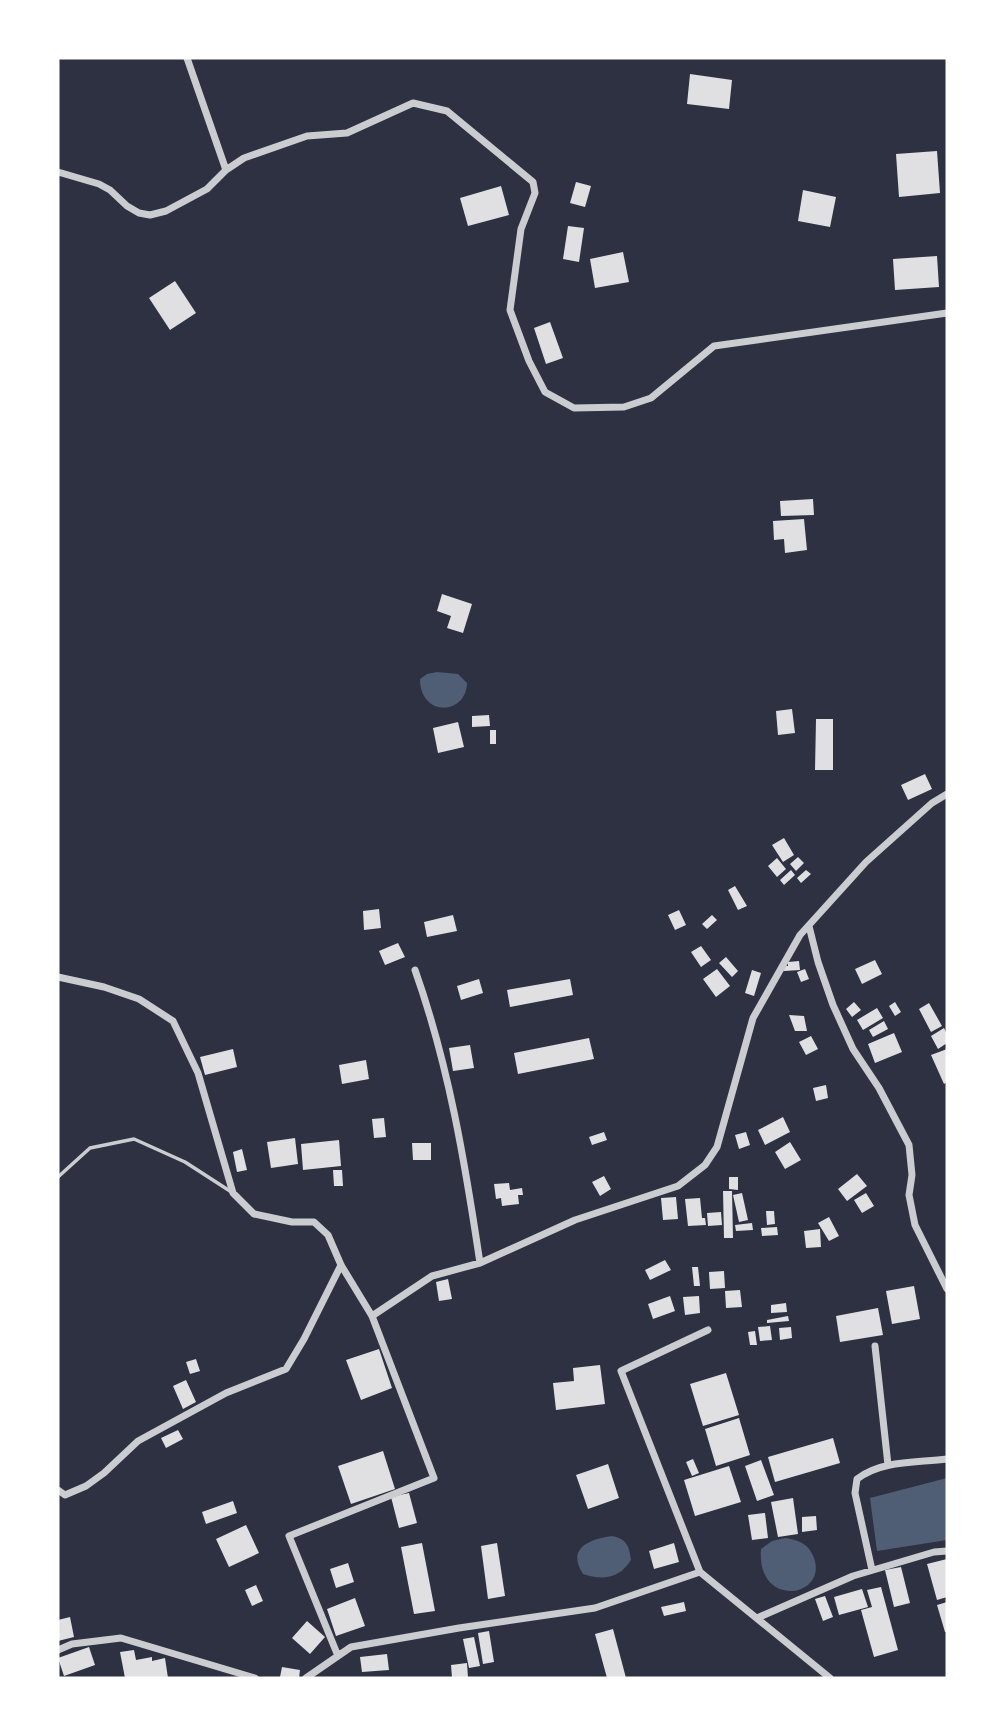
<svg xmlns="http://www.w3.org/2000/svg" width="1005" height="1736" font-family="'Source Sans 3',sans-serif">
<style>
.water{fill:#4f5d75}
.building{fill:#e0e0e3}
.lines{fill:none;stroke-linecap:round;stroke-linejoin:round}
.service{stroke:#caccd0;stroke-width:3.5}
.minor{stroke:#caccd0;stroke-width:7}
</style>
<rect width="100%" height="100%" fill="#2d3142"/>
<path class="water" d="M437,672L458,674L467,683C466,716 420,717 420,679L427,674Z
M947,1478V1540L877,1551L870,1498Z
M612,1536C627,1539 629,1546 631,1560C620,1578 603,1581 583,1574C566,1548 590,1539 612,1536Z
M785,1538C799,1540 809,1544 814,1558C828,1598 756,1609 761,1549L772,1541Z"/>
<path class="building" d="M690,74L732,80L729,109L687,104Z
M937,151L940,193L899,197L896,154Z
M576,182L591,186L585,207L570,203Z
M501,186L509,215L468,226L460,198Z
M803,190L836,197L830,227L798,221Z
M568,226L584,228L579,262L563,259Z
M623,252L629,282L595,288L590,259Z
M937,256L939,287L895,290L893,259Z
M175,281L196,313L170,330L149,298Z
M550,322L563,358L546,364L534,328Z
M813,499L814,515L781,516L780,501Z
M804,519L807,550L785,553L784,539L774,540L773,521Z
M442,594L472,604L463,633L447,628L451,616L437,611Z
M792,709L795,733L778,735L776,711Z
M489,715L490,726L472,727V716Z
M816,719H833V770H815Z
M458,722L464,747L438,753L433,728Z
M490,730H496V744H490Z
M925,774L932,789L908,800L901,785Z
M784,838L794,855L783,862L772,845Z
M798,857L804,863L796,871L790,864Z
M777,858L786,869L777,877L768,866Z
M791,870L795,875L784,885L780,880Z
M806,870L811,874L801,883L797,878Z
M735,886L747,906L738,910L728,890Z
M379,909L381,928L364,930L363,911Z
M679,910L686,925L675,930L668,915Z
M453,915L457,931L427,937L424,922Z
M712,915L717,920L707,929L702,924Z
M398,943L405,957L385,965L379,951Z
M701,946L711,960L701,967L691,952Z
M726,957L738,971L732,977L719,963Z
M875,960L882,974L862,984L855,969Z
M799,961L800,970L784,971V966H788V962Z
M717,969L730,986L716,997L703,979Z
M805,969L809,979L801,982L797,972Z
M752,970L761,973L754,996L745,993Z
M479,979L483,993L461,1000L457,986Z
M570,979L573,995L510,1007L507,990Z
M854,1002L861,1010L852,1017L846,1009Z
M895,1002L901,1012L895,1016L889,1006Z
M929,1003L942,1026L931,1032L919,1009Z
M877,1008L883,1018L863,1030L857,1020Z
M789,1015L804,1016L807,1031H795Z
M884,1021L888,1029L873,1037L869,1030Z
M944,1028L947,1034V1043L938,1049L931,1036Z
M894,1033L902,1052L875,1063L868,1044Z
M811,1036L818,1049L806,1055L799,1042Z
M589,1038L594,1059L518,1074L514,1053Z
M470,1045L474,1068L453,1071L449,1048Z
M233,1049L237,1067L205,1075L200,1057Z
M947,1049V1082L944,1084L931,1055Z
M366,1060L369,1079L342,1084L339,1065Z
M826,1085L828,1098L816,1101L813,1088Z
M783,1117L790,1132L765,1145L758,1130Z
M384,1118L386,1137L374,1138L372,1119Z
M604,1132L607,1140L592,1145L589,1137Z
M746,1132L750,1145L739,1149L735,1135Z
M295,1138L298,1164L271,1168L267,1142Z
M339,1140L341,1166L303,1170L301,1144Z
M790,1142L801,1160L785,1169L775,1152Z
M412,1143H431V1160H413Z
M242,1149L247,1170L237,1172L233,1152Z
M333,1170H342L343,1186H334Z
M857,1174L867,1186L847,1201L838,1189Z
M604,1176L611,1189L600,1196L592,1182Z
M729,1177H738V1190L729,1189Z
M509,1183L510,1190L522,1188L523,1195H518L519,1204L502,1206L501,1198L496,1199L494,1184Z
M723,1191H732L733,1238H724Z
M742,1193L748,1220L739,1222L733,1195Z
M866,1193L874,1206L862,1213L854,1200Z
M676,1197L678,1219L663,1220L661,1198Z
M700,1198L702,1218H705L706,1225L688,1226L685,1199Z
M766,1211H774L775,1224L767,1225Z
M721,1212L722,1225L708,1226L707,1213Z
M829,1217L839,1236L829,1241L818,1223Z
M752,1223L753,1230L736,1231L735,1225Z
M777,1227L778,1235L762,1236L761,1228Z
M820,1229L821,1247L806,1248L804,1231Z
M665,1260L671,1270L650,1280L645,1270Z
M692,1267H698L700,1286H694Z
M724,1271L725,1288L710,1289L709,1272Z
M448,1279L452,1299L439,1301L436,1282Z
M914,1286L920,1319L892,1324L886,1291Z
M740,1290L742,1307L726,1308L725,1291Z
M670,1296L675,1311L653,1319L648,1304Z
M699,1296L700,1313L685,1315L683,1297Z
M786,1303L787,1312L771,1313V1305Z
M878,1308L883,1335L840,1342L836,1316Z
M788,1316L789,1321L767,1323V1320Z
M770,1326L772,1340L760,1341L758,1327Z
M791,1327L792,1338L780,1340L779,1328Z
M755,1331L757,1345H750L748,1332Z
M379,1349L392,1388L361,1400L346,1360Z
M196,1359L200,1371L190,1374L186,1362Z
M600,1365L605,1404L556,1410L553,1383L574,1381L573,1368Z
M726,1373L739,1415L703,1426L690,1384Z
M186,1380L196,1402L183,1409L173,1386Z
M739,1418L750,1455L716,1466L705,1429Z
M178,1430L183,1439L166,1448L161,1438Z
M833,1438L840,1463L775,1482L768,1457Z
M383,1451L395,1489L351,1504L338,1466Z
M693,1459L699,1473L692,1476L686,1462Z
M761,1460L774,1495L757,1501L745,1466Z
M608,1464L619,1498L588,1509L576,1475Z
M729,1466L741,1502L695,1516L684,1480Z
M409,1493L417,1523L399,1528L391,1497Z
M793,1498L798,1534L778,1537L771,1502Z
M233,1501L237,1513L206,1524L202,1512Z
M765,1513L768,1538L752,1540L748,1515Z
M816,1516L817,1530L802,1532V1517Z
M246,1525L259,1553L229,1567L216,1539Z
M422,1543L435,1611L414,1614L401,1547Z
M497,1543L505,1596L488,1599L481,1546Z
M674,1543L679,1562L654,1569L649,1551Z
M947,1559V1597L937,1600L927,1564Z
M348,1563L354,1582L336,1588L330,1569Z
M901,1567L910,1603L894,1607L885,1570Z
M256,1585L263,1601L252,1606L245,1590Z
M881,1587L898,1650L874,1657L861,1610L872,1607L867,1590Z
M862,1589L868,1607L839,1615L834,1597Z
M825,1596L833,1617L823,1621L815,1599Z
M355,1598L365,1626L336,1636L327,1609Z
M684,1602L686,1611L664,1616L661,1607Z
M947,1602V1632H945L937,1605Z
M70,1617L74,1637L58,1641V1620Z
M307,1621L325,1637L310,1654L292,1638Z
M613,1629L626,1678H607L595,1634Z
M489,1631L494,1662L483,1664L478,1633Z
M474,1637L480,1666L469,1668L463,1639Z
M89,1647L95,1665L64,1676L58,1658Z
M134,1650L136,1660L152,1657V1661L165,1658L168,1678H125L120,1652Z
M387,1654L389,1670L362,1672L360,1657Z
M467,1663L468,1678H452L451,1665Z
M282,1667L300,1670L299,1678L280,1677Z"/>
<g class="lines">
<path class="service" d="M58,1177L90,1148L134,1139L185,1162L233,1193"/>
<path class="minor" d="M187,58L226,170
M58,172L99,184L110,190L127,206L139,213L150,215L166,211L207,189L226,170L244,158L307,136L347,133L413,103L447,111L533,182L535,193L521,229L510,310L529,361L545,392L574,408L624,407L651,398L714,346L947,313
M809,926L818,962L833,1005L853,1049L879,1088L909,1145L912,1175L909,1195L915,1225L947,1289
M415,970C449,1066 465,1163 480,1263
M58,977L104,987L139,999L173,1021L198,1073L233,1193L254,1214L292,1222H314L328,1235L341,1265L372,1316
M875,1346L888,1465
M58,1490L65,1495L86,1486L104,1473L138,1441L226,1393L286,1369L304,1339L341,1265
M872,1570L855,1493L857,1479C882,1460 916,1463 947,1459
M700,1572L621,1371L708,1330
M757,1618L853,1576L934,1552L947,1551
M58,1650L72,1644L121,1638L255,1678
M338,1656L289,1536L434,1478L372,1316L432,1276L480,1263L575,1220L678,1186L705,1165L717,1147L753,1018L800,935L866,862L932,803L947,794
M306,1678L351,1647L459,1628L595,1608L700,1572L830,1678"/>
</g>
<rect width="1005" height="1736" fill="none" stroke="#ffffff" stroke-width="119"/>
</svg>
